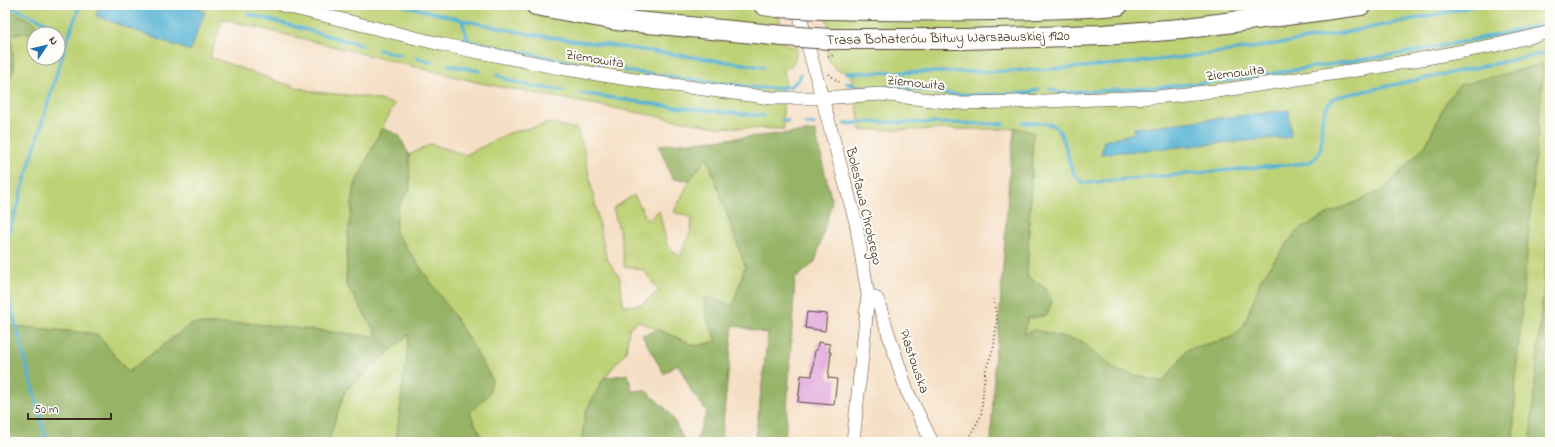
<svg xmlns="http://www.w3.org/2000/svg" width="1555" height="447" font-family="'Indie Flower',sans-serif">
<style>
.green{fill:#bdd175;stroke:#7c7e4a;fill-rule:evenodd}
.forest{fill:#96b366;stroke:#686e42}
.water{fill:#55b3d4;stroke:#486e79}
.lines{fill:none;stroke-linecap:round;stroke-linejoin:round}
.stream{stroke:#55b3d4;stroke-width:3.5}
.building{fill:#e1a5dc}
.minor-casing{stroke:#574537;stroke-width:14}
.highway-casing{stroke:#574537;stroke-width:22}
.path{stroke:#574537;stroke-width:2;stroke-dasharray:1 3;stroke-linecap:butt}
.minor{stroke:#fff;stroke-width:13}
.highway{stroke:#fff;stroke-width:20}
.highway-bridge-casing{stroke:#574537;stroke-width:22;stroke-linecap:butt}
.highway-bridge{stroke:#fff;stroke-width:20}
.labels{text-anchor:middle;stroke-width:4;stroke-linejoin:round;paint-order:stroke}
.street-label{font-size:14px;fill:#3b2a1e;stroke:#fdfcf7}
</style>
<rect width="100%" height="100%" fill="#fdfcf7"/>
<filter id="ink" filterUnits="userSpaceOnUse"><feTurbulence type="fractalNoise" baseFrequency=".025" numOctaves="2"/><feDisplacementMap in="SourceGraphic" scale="8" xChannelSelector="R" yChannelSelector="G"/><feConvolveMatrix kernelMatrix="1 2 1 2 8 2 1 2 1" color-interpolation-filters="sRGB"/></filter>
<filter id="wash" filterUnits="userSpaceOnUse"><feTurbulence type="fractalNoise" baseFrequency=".012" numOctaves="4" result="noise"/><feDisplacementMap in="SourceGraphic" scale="16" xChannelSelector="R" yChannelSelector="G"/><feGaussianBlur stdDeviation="0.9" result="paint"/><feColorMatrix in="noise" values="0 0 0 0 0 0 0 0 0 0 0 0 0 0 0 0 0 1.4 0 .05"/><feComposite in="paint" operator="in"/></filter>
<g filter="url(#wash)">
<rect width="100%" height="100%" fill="#f5dfc4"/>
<path class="green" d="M5,5H776L787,46L797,47C795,58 796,66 784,69L786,85L782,89L784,129L715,127L480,83L223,19L210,57L276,81L314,92L367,97L395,104L382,128L355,185L348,234L346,284L438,293L395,231L398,207L410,189L409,155L431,144L466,155L509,133L551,123L577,129L584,150L606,257L620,278L623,306L641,305L659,291L644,270L624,266L621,237L613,208L634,195L648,221L659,210L667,245L680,257L691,230L692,218L674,212L690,180L707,157L745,266L733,306L705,315L717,341L696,346L638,321L629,328L626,352L604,378L586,411L581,442H484L470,413L489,394L492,379L453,314L367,318L379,337L247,323L220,324H191L128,372L97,334L5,325V90L14,69L11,34L38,32L34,22L5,8ZM34,34H58V58H34Z
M823,5H1550V211L1530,442H1513L1516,376L1446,102L1426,145L1383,190L1326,215L1296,232L1261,279L1244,326L1230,338L1188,349L1163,382L1118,371L1081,341L1024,333L1027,319L1047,315L1046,288L1027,277L1033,132L1015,128L1001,129L861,130L851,72C833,72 830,65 826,49H834Z
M410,333L396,442H328L345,391Z"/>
<path class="forest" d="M5,8L34,22L39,33L11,34L14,69L5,90Z
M1544,64L1516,376L1513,442H991L995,354L998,339L1010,165L1015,127L1033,132L1027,277L1046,289L1052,301L1047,315L1027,319L1024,333L1035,330L1081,341L1118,371L1163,382L1188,349L1230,338L1244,326L1261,279L1296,232L1326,215L1383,190L1426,145L1446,102L1459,85Z
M382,128L399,135L409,155L410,189L398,207L395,231L457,320L492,379L489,394L470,413L484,442H407L404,440L403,442H396L409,334L345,391L328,442H5V325L97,334L128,372L191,324H220L247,323L378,337L346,284L348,234L355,185Z
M815,131L832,202L815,262L795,279L785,442H755L768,334L733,325L721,442H696L707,411L693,394L678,364L664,374L642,335L658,330L674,336L696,346L717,341L705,315V297L733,306L745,266L707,157L690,180L672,179L659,145Z
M1550,211V442H1530Z
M628,374L632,391L645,390L664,407L672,417L685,442H581L586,411L604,378Z"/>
<path class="water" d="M100,5H191L205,12L190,51L96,16Z
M1289,110L1291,137L1101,154L1104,141L1134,133V128Z"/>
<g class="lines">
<path class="stream" d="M7,5L54,26
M403,5L462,20L529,34L763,67
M248,14L362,45
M462,20L468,41L594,67L605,62
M379,50L401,55
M417,58L432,62
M616,63L626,71L759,88H777L791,86L799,79L801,74
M449,65L479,71
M847,73C909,71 971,73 1032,70C1183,63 1332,38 1479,5
M497,75C518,85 540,88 563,90
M847,83L858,87L910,88L948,94L971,95L1029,93L1038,89
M1050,89L1060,93L1153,88L1230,80L1411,52L1496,35L1550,23
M580,93L666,106L763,116
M782,120L788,121
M1023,123C1032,123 1046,121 1054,126C1072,139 1062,173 1085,183L1307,163C1336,153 1307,118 1336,97L1550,52
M805,124H814
M845,124L867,122L1004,124
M5,246L65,46L80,5
M5,285L47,442"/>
</g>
<g id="blocks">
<path class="building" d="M807,312L827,314L825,331L805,328Z
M818,342L830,344L829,352H831L828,378L837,379L834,405L798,402L801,375L812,376L815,350H817Z"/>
</g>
</g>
<g filter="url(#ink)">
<use href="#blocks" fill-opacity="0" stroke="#574537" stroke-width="1"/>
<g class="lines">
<g class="minor-casing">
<path id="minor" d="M282,5L444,45L560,68L628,79L771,98H822L880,94L957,103L1014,102L1156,97L1225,90L1383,66L1496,45L1550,32
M797,5L856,223L868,295L865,327L853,442
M868,295L877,299L907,391L932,442"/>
</g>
<g class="highway-casing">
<path id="highway" d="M536,5L616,20L784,36
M764,5L777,7
M824,9C922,11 1020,12 1118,5
M831,39H964L1103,35L1181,29L1361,5"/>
</g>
<path class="path" d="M828,57L834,55
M829,74L841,84
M966,442L981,416L985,372L994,346L997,319L993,297"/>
<use href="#minor" class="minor"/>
<use href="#highway" class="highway"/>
<g class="highway-bridge-casing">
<path id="highway-bridge" d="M777,7L824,9
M784,36L831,39"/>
</g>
<use href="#highway-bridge" class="highway-bridge"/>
</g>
</g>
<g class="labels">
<g class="street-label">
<text transform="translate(948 37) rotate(-1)" y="5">Trasa Bohaterów Bitwy Warszawskiej 1920</text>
<text transform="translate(595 58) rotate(9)" y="5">Ziemowita</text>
<text transform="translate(1235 72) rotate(-7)" y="5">Ziemowita</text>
<text transform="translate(916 82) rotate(6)" y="5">Ziemowita</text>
<text transform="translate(865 206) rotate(77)" y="5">Bolesława Chrobrego</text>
<text transform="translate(915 361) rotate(71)" y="5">Piastowska</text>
</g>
</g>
<rect width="1555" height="447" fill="none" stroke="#fdfcf7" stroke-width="20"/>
<g transform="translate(46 46) rotate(55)"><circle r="19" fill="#fdfcf7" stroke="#afa8a0"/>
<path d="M0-3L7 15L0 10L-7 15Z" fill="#1f6fb2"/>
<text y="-6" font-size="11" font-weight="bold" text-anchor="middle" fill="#3b2a1e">N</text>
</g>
<path d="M28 413v6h83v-6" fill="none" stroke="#3b2a1e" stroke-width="2"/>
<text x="34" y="413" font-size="12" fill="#3b2a1e" stroke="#fdfcf7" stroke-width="3" paint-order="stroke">50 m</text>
</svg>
